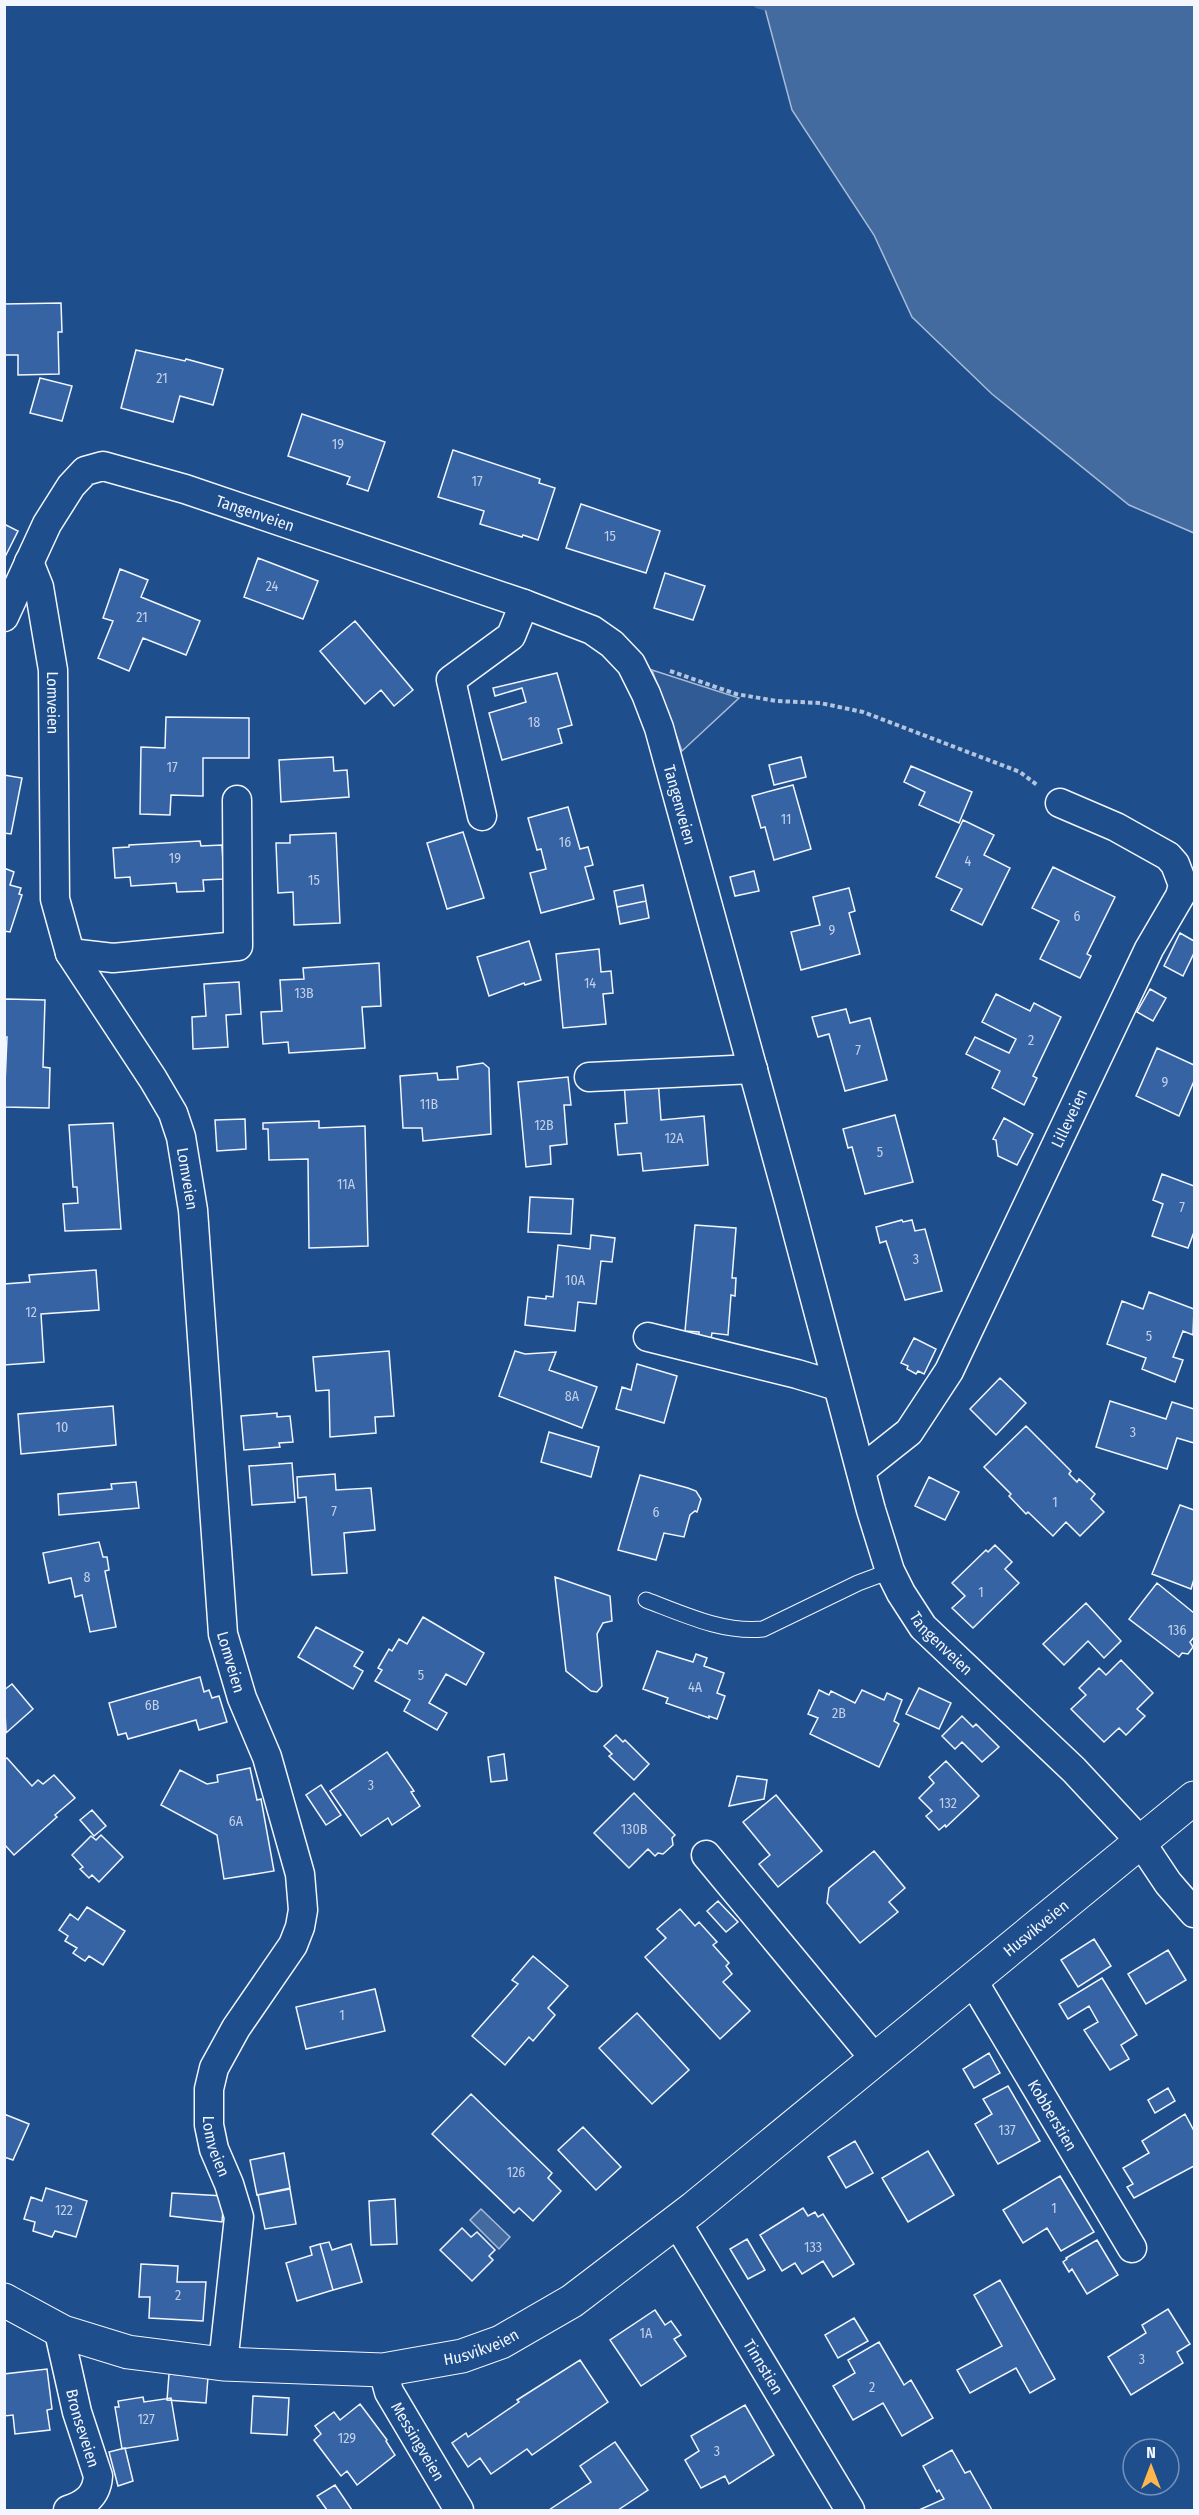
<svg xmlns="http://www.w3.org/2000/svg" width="1199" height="2515" font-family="'Fira Sans Condensed',sans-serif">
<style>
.built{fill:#305b95;stroke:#a8bbd7;stroke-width:1.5}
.water{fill:#446ba0;stroke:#a8bbd7;stroke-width:1.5}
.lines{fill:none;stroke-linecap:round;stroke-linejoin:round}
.stream{stroke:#446ba0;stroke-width:9}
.building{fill:#3563a3;stroke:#f2f6ff;stroke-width:1.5}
.lane-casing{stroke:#f2f6ff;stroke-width:17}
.street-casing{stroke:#f2f6ff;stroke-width:31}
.secondary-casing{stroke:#f2f6ff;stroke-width:35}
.path{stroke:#b3c4dc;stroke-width:4;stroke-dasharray:4.5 3;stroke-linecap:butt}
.lane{stroke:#1f4e8c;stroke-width:15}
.street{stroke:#1f4e8c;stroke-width:28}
.secondary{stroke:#1f4e8c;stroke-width:33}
.labels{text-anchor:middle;stroke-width:4.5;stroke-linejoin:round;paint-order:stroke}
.number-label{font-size:14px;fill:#c3d1e8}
.street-label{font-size:16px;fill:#f2f6ff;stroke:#1f4e8c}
</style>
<rect width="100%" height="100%" fill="#1f4e8c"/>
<path class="built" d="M652,670L739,698L682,751Z"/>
<path class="water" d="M764,5H1194V533L1129,505L992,394L912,317L874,235L792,110Z
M481,2209L510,2237L499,2249L470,2220Z"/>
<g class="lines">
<path class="stream" d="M758,4L765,6"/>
</g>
<path class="building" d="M61,303L62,332H58L59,374L18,375V355H4V304Z
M136,350L185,361L186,359L223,369L213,405L180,396L173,422L121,408Z
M40,378L72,386L62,421L30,413Z
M302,414L385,442L368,491L347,484L350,477L288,456Z
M453,450L540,479L539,483L555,488L538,540L523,535L522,537L480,524L484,511L438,497Z
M581,504L660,531L646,573L566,548Z
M4,524L18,531L4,559Z
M258,558L318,581L303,619L244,597Z
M120,569L148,580L141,597L200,621L186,655L143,638L129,671L98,658L113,621L103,618Z
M665,573L705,586L693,620L654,608Z
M355,621L413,690L394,706L381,690L365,704L320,651Z
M557,673L572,725L558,729L562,743L502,760L489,713L526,702L522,688L495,696L493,688Z
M166,717L249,718V758H203V796L171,795L170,815L140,814L141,747L165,748Z
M333,757L334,771L347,770L349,797L281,802L279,760Z
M801,757L806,777L774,785L769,765Z
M911,766L972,792L959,823L919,805L925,792L904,782Z
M4,775L22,778L11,834L4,833Z
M793,785L811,849L774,860L765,827L761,828L752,796Z
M568,807L580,849L588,847L593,865L585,867L594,899L541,913L530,873L546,869L541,849L537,850L528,818Z
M963,820L994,835L984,855L1010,868L982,925L951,910L962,889L936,877Z
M463,832L484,898L447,909L427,843Z
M336,833L340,923L294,925L293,892L278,893L276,843H290V835Z
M200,841L201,846L222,845L224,879L203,880L204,891L177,892L176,883L131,886L130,877L115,878L113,848L129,847V845Z
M1053,867L1115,897L1087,954L1091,956L1080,978L1040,959L1059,921L1032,908Z
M4,868L14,872L10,885L21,888L19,894L22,895L10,932L4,931Z
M754,871L759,891L735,896L730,877Z
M643,885L646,901L617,907L614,891Z
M849,888L855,911L849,913L860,954L801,970L791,932L820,925L813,897Z
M646,901L649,918L620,924L617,907Z
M1180,933L1194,941V953L1183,976L1164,966Z
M529,941L541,980L525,985L524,983L489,996L477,957Z
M599,949L601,972L611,971L613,993L603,994L606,1024L563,1028L556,954Z
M379,963L381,1006L362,1007L365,1048L289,1053L288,1042L263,1044L261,1012L282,1011L280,980L304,979L303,968Z
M239,982L241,1014L226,1015L228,1047L193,1049L192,1017L206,1016L204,984Z
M1150,989L1166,998L1153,1021L1137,1012Z
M996,994L1030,1011L1034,1003L1061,1017L1033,1076L1037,1078L1024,1105L992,1088L1000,1071L966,1054L975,1037L1009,1053L1016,1039L982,1022Z
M7,999L45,1000L43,1067L50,1068L49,1108L4,1107L7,1037H4V1000Z
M846,1009L850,1023L870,1018L887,1080L845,1091L829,1034L818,1037L812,1017Z
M1157,1048L1194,1065V1081L1179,1116L1136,1096Z
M483,1063L489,1068L491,1134L423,1141L422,1128H403L400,1076L437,1073L438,1080L458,1079L457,1067Z
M568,1077L571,1105H564L567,1144L550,1146L551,1164L526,1167L518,1082Z
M658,1079L661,1120L704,1116L708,1165L643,1171L641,1153L618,1155L615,1124L627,1123L624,1083Z
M895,1115L913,1182L865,1194L852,1147L848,1148L843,1129Z
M1004,1118L1033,1134L1017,1165L998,1156L996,1140L993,1139Z
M245,1119L246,1149L217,1151L215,1120Z
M319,1121V1128L365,1126L368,1246L309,1248L308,1159L269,1160L268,1129H263V1123Z
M113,1123L121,1229L65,1231L63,1204L78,1203L77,1187H73L69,1125Z
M1162,1174L1194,1186V1232L1188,1248L1152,1236L1163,1204L1153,1200Z
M530,1197L573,1199L571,1234L528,1232Z
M902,1220L903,1222L912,1220L915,1231L925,1229L942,1291L905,1300L886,1241L880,1243L876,1227Z
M695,1225L736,1228L732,1278H736L735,1296L731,1295L728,1335L712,1333L711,1339L699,1338V1332L685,1331Z
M591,1235L615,1238L612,1262L601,1261L596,1304L578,1302L575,1331L525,1325L528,1297L546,1299V1296L553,1297L558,1245L590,1249Z
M96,1270L99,1310L41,1314L44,1362L4,1365V1284L30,1282L29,1275Z
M1149,1292L1194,1309L1193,1335L1183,1331L1173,1357L1183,1360L1175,1382L1142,1369L1146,1358L1107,1344L1122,1301L1143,1309Z
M914,1338L936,1349L924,1374L918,1371L916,1374L907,1369L908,1366L901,1363Z
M389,1351L394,1416L375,1417L376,1433L330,1437L329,1390L316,1391L313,1357Z
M515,1351L525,1354L556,1352L549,1370L597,1387L582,1428L499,1396Z
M637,1364L677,1376L664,1423L616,1409L622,1387L631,1390Z
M1000,1378L1026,1403L996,1435L970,1409Z
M1110,1401L1166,1419L1172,1402L1194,1409V1443L1177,1438L1167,1469L1096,1447Z
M113,1406L116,1445L21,1454L18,1414Z
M277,1413V1417L290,1416L293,1442L279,1443L280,1447L244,1450L241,1416Z
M1026,1426L1071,1471L1069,1474L1077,1482L1079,1479L1095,1494L1091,1499L1104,1512L1080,1536L1066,1522L1053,1536L1028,1512L1026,1514L1009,1496L1011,1494L984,1467Z
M549,1432L599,1447L591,1477L541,1462Z
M292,1463L295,1502L252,1505L249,1466Z
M335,1474L336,1490L371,1488L375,1530L344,1533L347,1573L312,1575L306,1497L298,1498L297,1477Z
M640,1475L688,1488L696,1491L701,1499L697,1512L695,1511L690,1515L684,1537L664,1533L656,1560L618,1550Z
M929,1477L959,1492L945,1520L915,1506Z
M136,1482L139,1508L59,1515L58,1494L112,1489L111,1484Z
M1180,1505L1194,1510V1579L1191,1589L1152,1574Z
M99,1542L103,1557H107L109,1570L105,1571L116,1627L90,1632L82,1595L75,1597L71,1578L49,1583L43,1553Z
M995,1545L1012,1562L1005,1569L1019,1583L973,1628L952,1608L965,1596L952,1583L986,1550L988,1552Z
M555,1577L610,1596L612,1621L603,1623L597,1634L602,1686L597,1692L591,1691L566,1671Z
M1157,1583L1194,1613V1637L1190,1642L1193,1647L1188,1654L1182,1653L1179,1657L1129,1619Z
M1086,1603L1121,1641L1104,1658L1088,1641L1064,1665L1043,1644Z
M423,1617L484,1653L466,1685L446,1674L429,1703L447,1713L437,1730L404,1711L410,1700L375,1681L382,1670L378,1668L389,1649L392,1651L399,1639L407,1644Z
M316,1627L363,1652L354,1666L363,1671L353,1689L298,1657Z
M657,1651L693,1662L696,1654L707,1658L704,1666L724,1673L717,1693L725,1696L717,1719L709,1716V1718L666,1703L668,1698L643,1689Z
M1121,1660L1153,1693L1137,1709L1145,1716L1126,1735L1119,1728L1104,1742L1071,1709L1086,1695L1079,1688L1099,1668L1106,1675Z
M200,1677L204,1692L209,1690L212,1698L219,1696L227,1722L199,1730L196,1720L128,1739L126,1733L118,1735L109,1703Z
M12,1684L33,1709L6,1733L4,1690Z
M919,1688L951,1703L939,1729L906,1714Z
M819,1690L829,1695L831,1691L855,1703L862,1690L884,1700L887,1693L902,1700L894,1721L899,1724L879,1767L810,1734L818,1718L808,1714Z
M962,1716L973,1727L976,1724L999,1747L982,1762L962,1742L955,1749L942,1736Z
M616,1735L623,1742L625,1740L649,1764L634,1780L609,1756L612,1754L604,1746Z
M387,1752L414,1791L411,1792L420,1806L392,1825L388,1818L361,1836L330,1791Z
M504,1754L507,1780L491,1782L488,1757Z
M7,1758L32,1786L38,1780L43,1784L54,1775L75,1798L55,1815L57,1817L14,1855L4,1844V1760Z
M946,1761L979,1796L946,1827L945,1825L939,1830L926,1816L932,1811L919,1798L934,1783L929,1777Z
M250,1768L257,1800L261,1799L274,1871L224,1879L217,1835L161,1805L180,1770L207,1784L218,1782L217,1775Z
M737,1776L767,1780L764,1799L729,1806Z
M321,1785L341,1815L326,1825L306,1795Z
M634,1793L675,1835L672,1838L673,1845L663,1854L658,1853L655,1856L648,1849L629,1868L594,1833Z
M776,1795L822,1851L778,1887L759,1864L770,1855L743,1822Z
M92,1810L106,1826L94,1836L80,1820Z
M101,1835L123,1857L99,1882L92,1875L89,1878L80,1869L83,1867L72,1855L91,1836L96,1840Z
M874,1851L905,1888L889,1902L898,1912L860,1943L827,1903L829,1888Z
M718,1901L738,1922L726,1932L707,1911Z
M87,1907L125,1931L103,1965L89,1956L85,1961L73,1953L77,1948L65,1941L68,1936L59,1930L70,1914L78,1920Z
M680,1909L695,1926L699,1922L717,1942L713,1945L729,1963L726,1966L732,1974L723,1982L750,2011L720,2039L645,1957L666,1938L657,1929Z
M1094,1939L1111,1966L1078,1987L1061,1960Z
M1168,1950L1186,1980L1146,2004L1128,1974Z
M533,1956L568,1986L548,2008L555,2015L533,2041L529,2037L505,2065L472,2036L518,1984L512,1980Z
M1102,1978L1137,2035L1121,2045L1129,2059L1110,2070L1084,2030L1098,2022L1089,2006L1068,2019L1059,2004Z
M375,1989L385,2031L306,2049L296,2007Z
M637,2013L689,2070L652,2104L599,2048Z
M989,2053L1000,2073L974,2088L963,2069Z
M1008,2086L1040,2141L998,2164L975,2124L992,2114L983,2099Z
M1168,2088L1175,2101L1155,2113L1148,2100Z
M471,2094L552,2173L548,2178L561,2191L533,2221L519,2208L514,2213L432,2134Z
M4,2114L29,2124L13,2160L4,2157Z
M1185,2114L1194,2131V2166L1134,2198L1127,2187L1133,2184L1123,2168L1149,2153L1142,2141Z
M583,2127L621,2167L596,2190L558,2150Z
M855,2141L873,2173L846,2188L828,2157Z
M928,2151L954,2195L908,2222L882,2178Z
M284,2153L290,2188L257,2195L250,2160Z
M1060,2176L1094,2232L1061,2251L1047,2228L1023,2243L1003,2210Z
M46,2188L87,2201L76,2237L55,2231L52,2237L33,2231L35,2222L24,2219L31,2197L42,2201Z
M290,2189L296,2224L265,2229L258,2195Z
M172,2193L224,2196L222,2222L170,2216Z
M395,2199L397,2244L371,2245L369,2201Z
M803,2208L808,2216L815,2212L818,2217L823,2214L854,2264L833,2277L823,2261L802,2274L795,2263L782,2271L760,2235Z
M462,2228L471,2237L477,2232L495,2250L489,2256L493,2260L472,2281L440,2250Z
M747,2239L765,2270L748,2279L730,2249Z
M1097,2240L1118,2275L1087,2294L1072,2269L1069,2272L1063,2262L1067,2259L1066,2258Z
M329,2242L332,2250L351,2244L362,2282L333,2290L320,2244Z
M320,2244L333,2290L297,2301L286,2263L312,2255L310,2247Z
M141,2264L178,2266L177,2282H206L203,2321L149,2318L150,2297H139Z
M1000,2280L1055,2379L1030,2393L1016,2368L970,2393L957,2370L1002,2346L974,2295Z
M1168,2309L1190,2344L1177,2352L1183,2363L1131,2395L1108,2357L1146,2333L1142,2325Z
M655,2310L665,2325L671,2321L681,2335L674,2339L686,2356L641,2386L610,2340Z
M854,2318L868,2341L838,2358L825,2335Z
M879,2342L904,2385L911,2380L933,2418L902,2436L883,2403L853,2420L833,2386L855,2373L848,2360Z
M580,2360L608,2402L532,2455L527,2449L491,2474L480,2458L468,2467L452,2443L466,2433L468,2437L519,2402L517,2400Z
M47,2369L52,2409L47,2410L50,2430L15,2434L13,2415L4,2416V2374Z
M169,2374L208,2377L206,2403L167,2400Z
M253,2396L289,2398L287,2435L251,2433Z
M143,2397L144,2402L171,2398L178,2440L122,2449L115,2407H119L118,2401Z
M360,2404L387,2440L386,2441L395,2455L357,2485L347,2471L341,2476L314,2440L321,2434L315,2426L334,2412L340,2420Z
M745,2405L774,2455L729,2484L725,2476L701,2488L685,2460L699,2451L691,2436Z
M615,2442L648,2490L618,2510H549L591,2482L580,2466Z
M125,2448L133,2481L118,2486L109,2452Z
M952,2450L965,2473L970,2471L992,2510H919L944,2499L939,2490L937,2492L923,2466Z
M335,2485L352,2510H327L317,2496Z"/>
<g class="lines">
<g class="lane-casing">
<path id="lane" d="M646,1600C683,1614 723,1633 763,1629L858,1583L890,1571"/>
</g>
<g class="street-casing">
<g id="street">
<path id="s1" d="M29,562L39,587L53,670L55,899L70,953L153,1079L173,1113L181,1137L193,1210L223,1634L242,1698L267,1757L300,1874L303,1910L300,1927L293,1945L236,2028L214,2068L209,2089V2125L214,2149L229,2184L239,2217L223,2364"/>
<path id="s2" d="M4,617L47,524L71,486L85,471L103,466L185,489L524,604L592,630L612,644L631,664L646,694L659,728L789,1201L871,1510L890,1571L901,1593L923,1627L1074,1770L1140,1841L1168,1883L1194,1913"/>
<path d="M482,816L451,680L511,636L524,604"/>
<path d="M70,953L113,958L238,946L237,800"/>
<path d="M589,1077L753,1069"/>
<path d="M648,1337L797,1374L837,1386"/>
<path id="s3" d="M861,1470L909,1432L949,1371L1149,949L1180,896L1183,885L1175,864L1168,856L1116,827L1060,803"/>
<path d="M706,1855L875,2059"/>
<path id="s4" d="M973,1981L1132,2248"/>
<path id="s5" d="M676,2221L850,2510"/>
<path id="s6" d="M63,2332L61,2341L77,2412L98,2476C97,2495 86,2504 68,2510"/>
<path id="s7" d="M383,2370L389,2392L459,2510"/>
</g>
</g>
<g class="secondary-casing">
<g id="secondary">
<path id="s8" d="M4,2300L63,2332L128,2352L223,2364L383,2370L462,2356L501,2342L572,2301L694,2208L1194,1798"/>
</g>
</g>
<path class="path" d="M670,671L736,694L777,701L820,703L863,712L1020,772L1037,785"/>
<use href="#lane" class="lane"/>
<use href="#street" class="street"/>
<use href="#secondary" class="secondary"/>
</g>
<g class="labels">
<g class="number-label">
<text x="162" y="383">21</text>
<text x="338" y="449">19</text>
<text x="477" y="486">17</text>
<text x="610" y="541">15</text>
<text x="272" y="591">24</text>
<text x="142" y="622">21</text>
<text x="534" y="727">18</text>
<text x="172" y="772">17</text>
<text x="786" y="824">11</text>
<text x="565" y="847">16</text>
<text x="175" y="863">19</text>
<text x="968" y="866">4</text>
<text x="314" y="885">15</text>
<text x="1077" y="921">6</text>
<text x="832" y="935">9</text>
<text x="590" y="988">14</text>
<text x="304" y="998">13B</text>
<text x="1031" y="1045">2</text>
<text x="858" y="1055">7</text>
<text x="1165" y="1087">9</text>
<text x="429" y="1109">11B</text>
<text x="544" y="1130">12B</text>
<text x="674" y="1143">12A</text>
<text x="880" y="1157">5</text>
<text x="346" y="1189">11A</text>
<text x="1182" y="1212">7</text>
<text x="916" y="1264">3</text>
<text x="575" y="1285">10A</text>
<text x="31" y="1317">12</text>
<text x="1149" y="1341">5</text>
<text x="572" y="1401">8A</text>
<text x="62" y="1432">10</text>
<text x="1133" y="1437">3</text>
<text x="1055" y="1507">1</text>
<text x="334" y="1516">7</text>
<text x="656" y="1517">6</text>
<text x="87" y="1582">8</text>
<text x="981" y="1597">1</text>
<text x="1177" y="1635">136</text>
<text x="421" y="1680">5</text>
<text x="695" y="1692">4A</text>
<text x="152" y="1710">6B</text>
<text x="839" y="1718">2B</text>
<text x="371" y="1790">3</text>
<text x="948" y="1808">132</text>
<text x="236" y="1826">6A</text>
<text x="634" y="1834">130B</text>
<text x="342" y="2020">1</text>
<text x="1007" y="2135">137</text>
<text x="516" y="2177">126</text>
<text x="1054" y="2213">1</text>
<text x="64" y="2215">122</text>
<text x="813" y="2252">133</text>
<text x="178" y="2300">2</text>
<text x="646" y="2338">1A</text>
<text x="1142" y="2364">3</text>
<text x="872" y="2392">2</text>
<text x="146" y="2424">127</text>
<text x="347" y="2443">129</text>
<text x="717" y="2456">3</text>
</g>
<g class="street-label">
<text dy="6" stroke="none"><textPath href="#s2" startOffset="346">Tangenveien</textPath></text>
<text dy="6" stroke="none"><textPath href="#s1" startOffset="144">Lomveien</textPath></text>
<text dy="6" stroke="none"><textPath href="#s2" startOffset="904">Tangenveien</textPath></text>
<text dy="6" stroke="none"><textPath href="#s3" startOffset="414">Lilleveien</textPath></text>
<text dy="6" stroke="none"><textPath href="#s1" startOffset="654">Lomveien</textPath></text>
<text dy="6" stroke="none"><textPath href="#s2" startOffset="1788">Tangenveien</textPath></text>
<text dy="6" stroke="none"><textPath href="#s1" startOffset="1140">Lomveien</textPath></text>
<text dy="6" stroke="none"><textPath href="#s8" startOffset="1190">Husvikveien</textPath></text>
<text dy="6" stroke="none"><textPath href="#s4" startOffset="156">Kobberstien</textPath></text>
<text dy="6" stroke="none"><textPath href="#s1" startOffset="1662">Lomveien</textPath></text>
<text dy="6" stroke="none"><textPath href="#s8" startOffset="492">Husvikveien</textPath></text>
<text dy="6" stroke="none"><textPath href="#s5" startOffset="170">Tinnstien</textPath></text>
<text dy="6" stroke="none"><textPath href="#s6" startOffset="99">Bronseveien</textPath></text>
<text dy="6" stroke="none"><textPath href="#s7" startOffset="80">Messingveien</textPath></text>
</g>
</g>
<rect width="1199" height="2515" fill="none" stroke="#f2f6ff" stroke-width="12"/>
<g transform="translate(1151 2467)"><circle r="28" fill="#1f4e8c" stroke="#7391ba" stroke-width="1.5"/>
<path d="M0-4.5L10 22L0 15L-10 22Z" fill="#ffb74d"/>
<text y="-9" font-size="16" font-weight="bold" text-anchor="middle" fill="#f2f6ff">N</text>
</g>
</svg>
